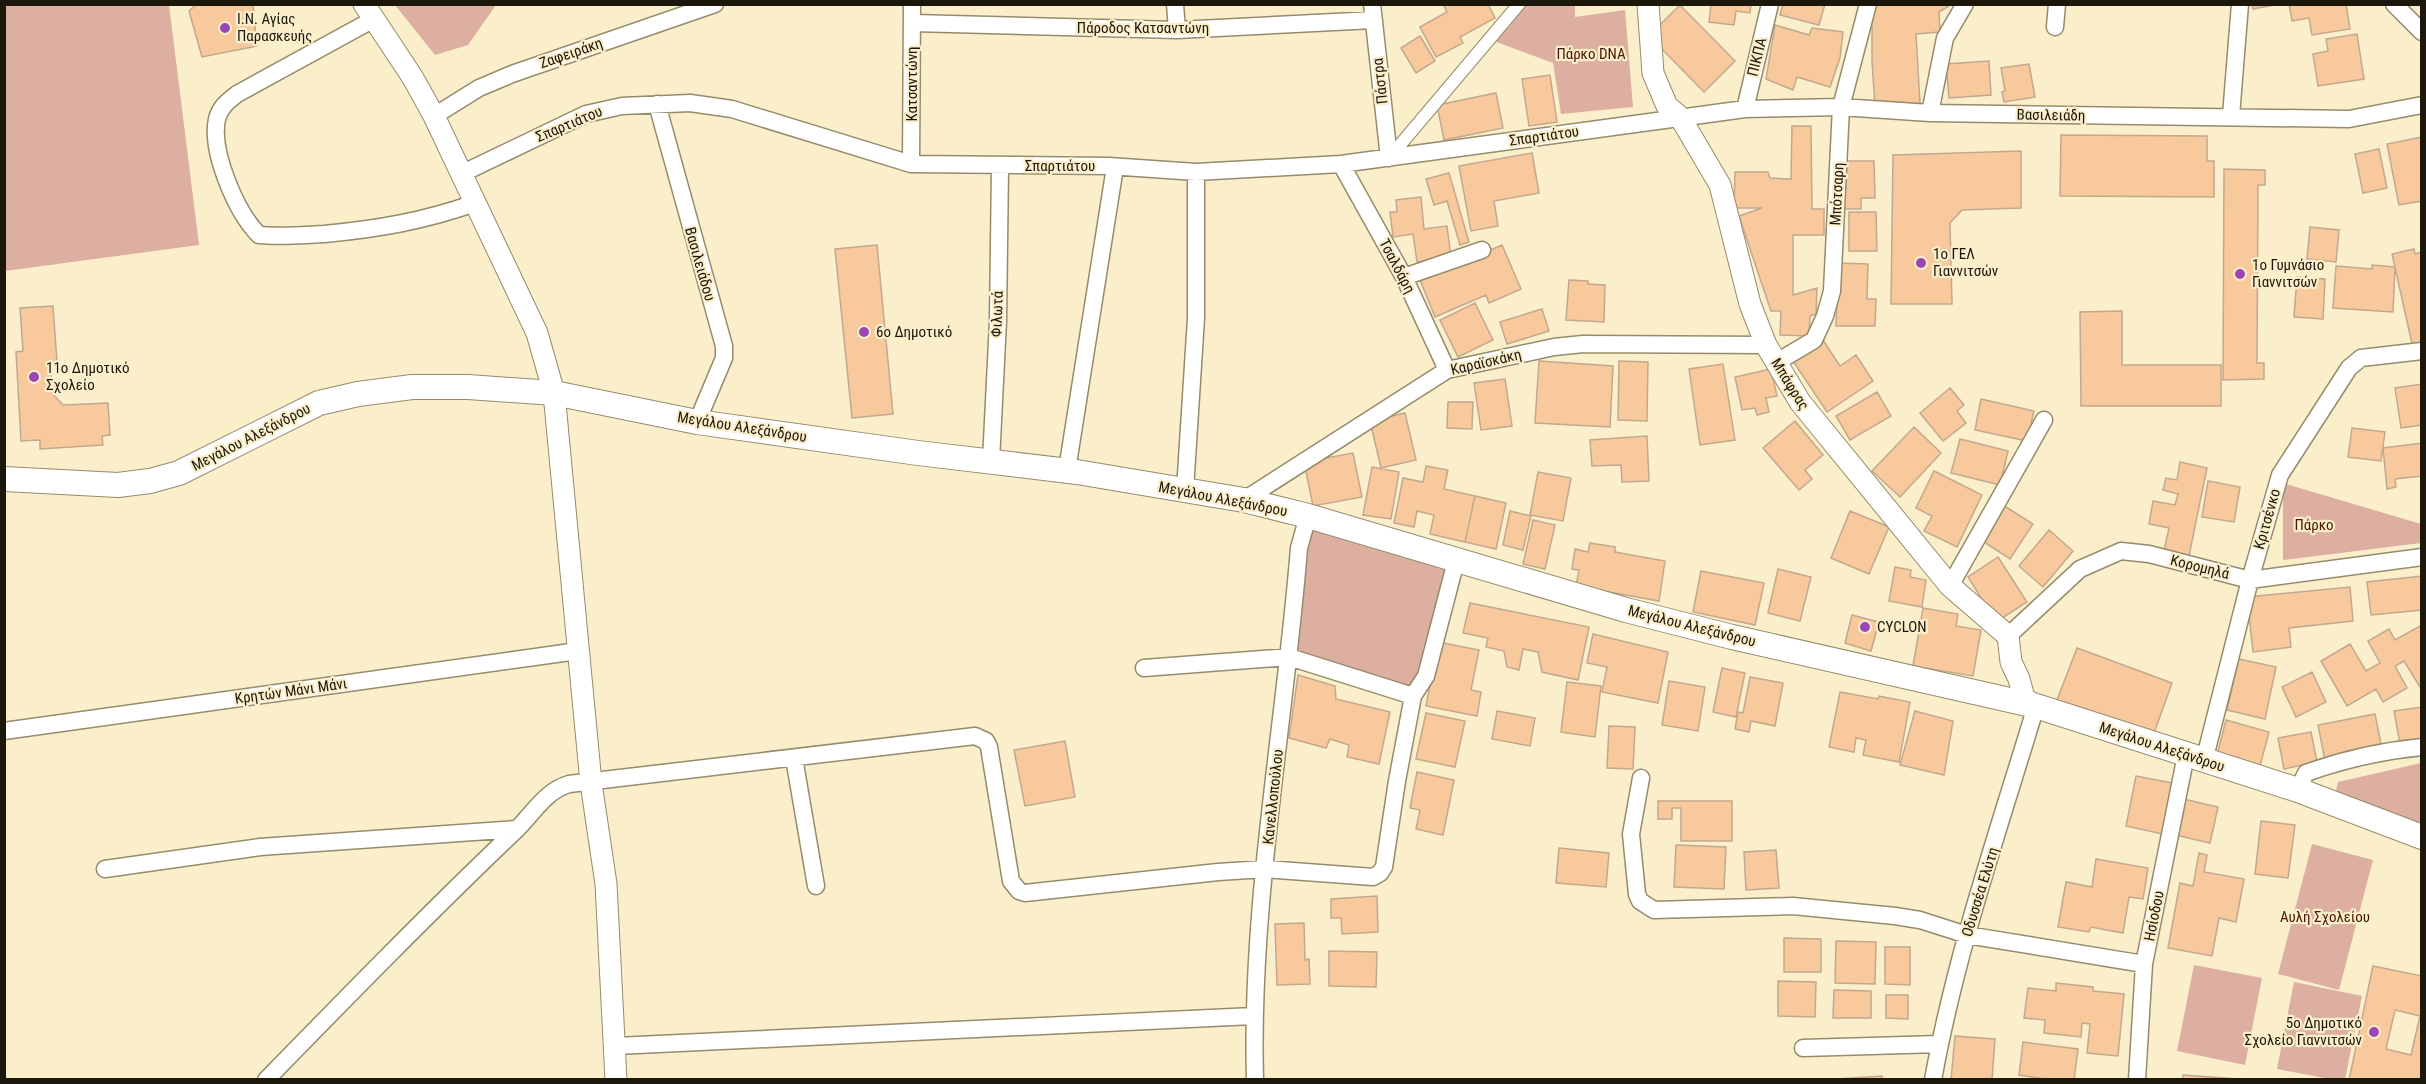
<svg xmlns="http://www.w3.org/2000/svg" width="2426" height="1084" font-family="'Roboto Condensed',sans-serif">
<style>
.green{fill:#ddafa0}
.building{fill:#f7c99d;stroke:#c3a88e;stroke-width:1.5;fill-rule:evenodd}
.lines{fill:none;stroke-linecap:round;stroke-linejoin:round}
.pedestrian-casing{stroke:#968b6a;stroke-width:14}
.minor-casing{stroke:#968b6a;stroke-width:19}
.tertiary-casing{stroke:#968b6a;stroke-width:23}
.secondary-casing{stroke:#968b6a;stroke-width:26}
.pedestrian{stroke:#fff;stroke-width:12}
.minor{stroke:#fff;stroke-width:16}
.tertiary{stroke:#fff;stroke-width:21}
.secondary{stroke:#fff;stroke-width:24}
.poi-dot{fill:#9c46b3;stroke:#faeecb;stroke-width:2}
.labels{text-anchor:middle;stroke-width:4.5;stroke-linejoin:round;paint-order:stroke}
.poi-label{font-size:15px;fill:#1b170a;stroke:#faeecb;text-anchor:start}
.street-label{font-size:15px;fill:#1b170a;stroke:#faeecb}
.park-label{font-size:15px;fill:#4b1503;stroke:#faeecb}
</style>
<rect width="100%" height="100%" fill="#faeecb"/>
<path class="green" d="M4,5H169L199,245L5,271Z
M395,5H496L468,45L435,55Z
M1525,5H1575V17L1625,10L1633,107L1561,114L1553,63L1491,40Z
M2283,483L2421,524V543L2283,560Z
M1308,516L1456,561L1413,696L1289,657Z
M2421,763V833L2333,805L2338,782Z
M2312,844L2373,860L2339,990L2278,974Z
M2194,965L2262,978L2245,1065L2177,1051Z
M2294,982L2362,996L2345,1079H2330L2277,1069Z"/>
<path class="building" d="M197,4H253L257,46L202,57L189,11Z
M1443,4H1488L1495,18L1460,37L1463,43L1436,57L1420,27L1447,12Z
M1711,4H1751L1750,13L1736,11L1734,25L1709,22Z
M1783,4H1825L1819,25L1780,15Z
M1872,4H1952L1939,12L1940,32L1916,34L1920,103L1875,106L1872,61Z
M2252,4H2279L2253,9Z
M2289,4H2346L2350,29L2312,35L2309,18L2292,21Z
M1680,5L1735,61L1704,92L1654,41L1653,32Z
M1775,25L1809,35L1812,28L1843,32L1840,58L1830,87L1797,77L1793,90L1766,79Z
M2357,34L2364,79L2318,86L2313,54L2328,51L2326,39Z
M1420,36L1435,61L1416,73L1401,48Z
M1989,61L1991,95L1949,98L1946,64Z
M2029,64L2035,97L2004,102L2002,92L2005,91L2001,68Z
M1550,75L1557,122L1529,126L1522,79Z
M1496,93L1503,128L1444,140L1437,105Z
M1792,126H1811L1812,209H1824V235H1793V295L1817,288L1816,314L1810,316L1809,336L1780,335L1781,311H1771L1739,216L1762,208H1734L1735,172H1768L1770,178L1791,179Z
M2061,135L2207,136V161H2214V197L2060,196Z
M2422,137V201L2399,205L2387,144Z
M2379,149L2387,188L2363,193L2355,154Z
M2021,151V208L1962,210L1950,223L1952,304H1891L1893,155Z
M1532,153L1539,193L1494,201L1498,226L1471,231L1459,166Z
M1841,161H1874L1875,198H1861V209H1841Z
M2224,169L2265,170V185H2258L2257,363H2264V379L2223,380Z
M1449,173L1469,242L1460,245L1447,201L1434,205L1426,179Z
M1421,197L1424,229L1447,226L1451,258L1417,262L1413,234L1393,237L1390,212H1397L1396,200Z
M1849,212H1876L1877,251H1849Z
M2310,227L2339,230L2336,262L2307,259Z
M877,245L893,414L852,418L835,249Z
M1502,245L1521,289L1489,303L1486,295L1435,317L1420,280Z
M2414,249L2415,254L2422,252V346L2413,348L2392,254Z
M1838,263L1868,264L1867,299H1876L1875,326H1836Z
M2372,265L2395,267L2393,312L2333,308L2336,266L2372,269Z
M2297,277L2325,279L2323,319L2294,317Z
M1569,280L1588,281V284L1605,285L1604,322L1566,320Z
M1475,303L1493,340L1458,357L1440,320Z
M53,306L57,362H50L52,393L63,405L108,403L110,435L102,436L103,445L40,449V440L21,441L16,352L23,351L20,308Z
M1542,309L1549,331L1507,344L1500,322Z
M2122,311V365H2221V406H2081L2080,312Z
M1823,340L1840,366L1856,355L1873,381L1827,412L1793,361Z
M1539,361L1613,366L1610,427L1535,423Z
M1619,361L1648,362L1647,421L1618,420Z
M1723,364L1735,440L1700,445L1689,369Z
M1771,369L1777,396L1766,398L1769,412L1757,415L1755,408L1742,410L1735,377Z
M1505,379L1512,426L1481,430L1474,383Z
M2422,384V425L2401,428L2395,388Z
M1950,388L1964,405L1957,411L1966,423L1943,441L1920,413Z
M1877,392L1891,416L1850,440L1836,416Z
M1981,399L2034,411L2027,441L1975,430Z
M1448,402H1473L1472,429L1447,428Z
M1405,413L1416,460L1381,468L1370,421Z
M1795,421L1823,455L1805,470L1812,479L1799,490L1763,448Z
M1914,427L1941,453L1900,497L1872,471Z
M2352,428L2385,432L2381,461L2348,457Z
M1647,436L1649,481L1622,482L1621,465L1592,466L1590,440Z
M1960,439L2008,451L2000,485L1951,473Z
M2422,443V476L2395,479L2396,487L2387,489L2383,448Z
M1353,453L1362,497L1313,506L1304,462Z
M2180,462L2207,468L2189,556L2164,551L2169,528L2149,524L2153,501L2175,505L2178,494L2163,490L2166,478L2177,480Z
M1426,466L1448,470L1444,489L1475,496L1465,542L1430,534L1434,515L1417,511L1414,527L1394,523L1403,478L1423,482Z
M1372,467L1399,472L1391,519L1363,515Z
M1934,471L1982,495L1957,547L1924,531L1932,516L1916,508Z
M1538,472L1571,478L1563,521L1530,515Z
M2208,481L2240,487L2234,522L2202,517Z
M1475,496L1506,503L1496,549L1465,542Z
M2003,505L2033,524L2010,559L1981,540Z
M1510,511L1531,516L1523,550L1503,545Z
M1850,511L1889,527L1869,574L1831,558Z
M1533,520L1555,525L1545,569L1523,564Z
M2049,530L2073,551L2043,587L2019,566Z
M1590,543L1615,547V552L1665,561L1659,601L1576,586L1579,570L1572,569L1575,549L1588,552Z
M1998,557L2027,602L1996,622L1968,577Z
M1895,567L1911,570L1910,577L1926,580L1922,607L1889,601Z
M1778,569L1811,577L1800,621L1768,613Z
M1701,571L1764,583L1755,625L1693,612Z
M2422,576V610L2371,615L2367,582Z
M2350,587L2353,621L2289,628L2291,647L2253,652L2247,597Z
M1470,603L1589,627L1578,680L1542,672L1538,652L1523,649L1519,670L1507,667L1504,651L1486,647L1488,638L1463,633Z
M1923,608L1958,614L1956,626L1981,630L1973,676L1913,666Z
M1852,615L1879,622L1871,651L1845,643Z
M2422,625V690L2404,661L2395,666L2407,688L2383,702L2376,689L2347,706L2321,661L2350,644L2366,671L2380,663L2368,641L2389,629L2395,640Z
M1593,634L1668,652L1658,703L1602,692L1607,667L1587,663Z
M1438,642L1479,650L1471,690L1481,692L1477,716L1426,706Z
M2077,648L2172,683L2153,736L2057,700Z
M2239,659L2276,667L2265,719L2227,710Z
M1722,668L1745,673L1736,717L1713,712Z
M2312,672L2326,702L2296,717L2282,687Z
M1298,675L1335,686L1336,699L1390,712L1379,764L1347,757L1349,745L1330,739L1326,748L1289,738Z
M1750,677L1783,683L1775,726L1751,721L1749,732L1735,729L1738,712L1743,713Z
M1669,681L1705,687L1698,731L1662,725Z
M1567,682L1601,686L1595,737L1561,732Z
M1840,692L1878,699L1879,696L1910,702L1899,762L1863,755L1866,740L1856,738L1854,752L1829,747Z
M2422,707V740L2400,744L2394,711Z
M1497,711L1535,718L1530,746L1492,739Z
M1915,711L1953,721L1944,775L1900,765Z
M1426,713L1465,721L1455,767L1416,759Z
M2375,714L2382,749L2325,760L2318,725Z
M2226,720L2269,732L2260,766L2217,755Z
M1609,726L1635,727L1633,769L1607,768Z
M2311,732L2317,762L2284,769L2278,738Z
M1065,741L1075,797L1025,806L1014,750Z
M1417,772L1454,780L1443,835L1416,829L1420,810L1410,808Z
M2136,776L2173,783L2163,834L2126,826Z
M2179,798L2218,807L2210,843L2171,834Z
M1658,801H1732V841H1681V808H1672V819H1658Z
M2261,821L2295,825L2288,878L2255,874Z
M1676,845L1726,847L1724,889L1674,887Z
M1559,848L1609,853L1606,887L1556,883Z
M1776,850L1779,888L1746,890L1744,852Z
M2199,853L2207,855L2204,872L2244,879L2236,922L2219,918L2212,956L2168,948L2180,883L2193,886Z
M2096,859L2148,868L2143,899L2129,897L2123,933L2091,927L2089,932L2058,927L2066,882L2092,887Z
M1377,896L1378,932L1342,934L1341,918H1331V899Z
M1304,923L1305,960L1309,959L1310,984L1277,985L1275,924Z
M1784,938L1821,939V972H1784Z
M1836,941L1876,942L1875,984L1835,983Z
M1885,947H1910V985L1885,984Z
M1329,951L1377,952L1376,987L1329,986Z
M2373,966L2422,976V1080H2349ZM2395,1010L2420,1016L2411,1055L2386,1049Z
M1778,981L1816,982L1815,1017L1778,1016Z
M2056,983L2093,987V991L2124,994L2118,1056L2087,1053L2090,1024L2082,1023L2081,1037L2044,1033L2045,1020L2024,1018L2028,988L2056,991Z
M1834,990L1871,991V1018H1833Z
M1886,995H1908V1019L1886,1018Z
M1955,1036L1995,1039L1992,1080H1951Z
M2023,1042L2078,1049L2074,1080H2052L2019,1075Z
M2183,1075L2253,1080H2183Z
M1882,1076V1080L1838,1079Z"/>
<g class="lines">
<g class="pedestrian-casing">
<path id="pedestrian" d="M1389,158L1519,4"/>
</g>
<g class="minor-casing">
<path id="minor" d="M1175,4L1177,30
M1372,4L1389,158
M2394,4L2422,32
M374,19L237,94C228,101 220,107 217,119C210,151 236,212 259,235C281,237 302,235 324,234C378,229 424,221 475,203
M912,23L1177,30L1374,20
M2055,27L2057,4
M657,104L724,346V358L697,422
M1745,109L1770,4
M1930,113L1945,38L1965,4
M434,116L479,88L512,74L715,4
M2231,116L2240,4
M911,164L912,4
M1341,164L1404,277L1447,370
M461,174L586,114L622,106L690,103L732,109L911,164L1109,166L1196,172L1341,164L1745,109L1841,107L1930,113L2349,119L2422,105
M1404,277L1482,250
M1777,362L1814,340L1825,316L1832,291L1841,107L1868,4
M991,461L998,321L1000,167
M1067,470L1115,167
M1185,490L1196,318V172
M1244,500L1447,370L1554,347L1583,344L1766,345
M1950,586L2044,420
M2008,636L2080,569L2121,551L2149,554L2250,580L2422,557
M1144,668L1289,657L1413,696
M4,731L578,651
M794,758L816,886
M2204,761L2250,580L2280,475L2349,368L2361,358L2422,351
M1641,778L1631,834L1637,894L1640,901L1654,910L1793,906L1895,916L1920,920L1967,935L2144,964
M2298,790L2306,773C2345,759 2381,751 2422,747
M105,869L260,847L517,829
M616,1046L1253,1016
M1803,1048L1939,1044
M266,1080C348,996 430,912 515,831C532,815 545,791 569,784L975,736L986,741L989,747L1011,881L1019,891L1025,893L1218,872L1265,869L1373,877L1380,873L1384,867L1397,781L1413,696L1426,676L1456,561
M1255,1080C1250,902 1285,725 1299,548L1308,516
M1933,1080C1956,952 1999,829 2036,706
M2137,1080L2144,964L2186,755"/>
</g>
<g class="tertiary-casing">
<path id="tertiary" d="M364,4L413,78L434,116L537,333L554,393L591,783L606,884L616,1080
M1648,4L1653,73L1667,106L1680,117L1720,185L1750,304L1766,345L1800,402L1950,586L2008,636L2011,662L2019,679L2024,698L2036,706"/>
</g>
<g class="secondary-casing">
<path id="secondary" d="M4,479L118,485L150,481L179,473L319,403L358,394L412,387H468L554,393L697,422L918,453L1077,472L1244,500L1308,516L1626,610L1732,637L2036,706L2298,790L2422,837"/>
</g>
<use href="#pedestrian" class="pedestrian"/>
<use href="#minor" class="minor"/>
<use href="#tertiary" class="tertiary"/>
<use href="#secondary" class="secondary"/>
</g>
<g class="poi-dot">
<circle cx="225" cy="28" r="6"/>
<circle cx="1921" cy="263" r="6"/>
<circle cx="2240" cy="274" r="6"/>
<circle cx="864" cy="332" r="6"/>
<circle cx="34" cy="377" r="6"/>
<circle cx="1865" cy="627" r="6"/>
<circle cx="2374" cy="1032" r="6"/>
</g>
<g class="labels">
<g class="poi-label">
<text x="237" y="24">Ι.Ν. Αγίας<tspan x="237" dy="17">Παρασκευής</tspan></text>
<text x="1933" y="259">1o ΓΕΛ<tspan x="1933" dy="17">Γιαννιτσών</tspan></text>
<text x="2252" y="270">1ο Γυμνάσιο<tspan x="2252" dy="17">Γιαννιτσών</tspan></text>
<text x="876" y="337">6ο Δημοτικό</text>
<text x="46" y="373">11ο Δημοτικό<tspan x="46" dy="17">Σχολείο</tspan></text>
<text x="1877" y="632">CYCLON</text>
<text x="2362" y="1028" text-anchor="end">5ο Δημοτικό<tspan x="2362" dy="17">Σχολείο Γιαννιτσών</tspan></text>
</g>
<g class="street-label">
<text x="1143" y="33">Πάροδος Κατσαντώνη</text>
<text transform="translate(571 53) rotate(-19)" y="5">Ζαφειράκη</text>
<text transform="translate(1757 57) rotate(-76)" y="5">ΠΙΚΠΑ</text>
<text transform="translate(1380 81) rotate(-96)" y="5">Πάστρα</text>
<text transform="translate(912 84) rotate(-90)" y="5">Κατσαντώνη</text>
<text transform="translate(2051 115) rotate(1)" y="5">Βασιλειάδη</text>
<text transform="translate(569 124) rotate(-23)" y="5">Σπαρτιάτου</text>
<text transform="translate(1544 136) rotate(-8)" y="5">Σπαρτιάτου</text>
<text x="1060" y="171">Σπαρτιάτου</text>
<text transform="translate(1837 194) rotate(-87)" y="5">Μπότσαρη</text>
<text transform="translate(700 264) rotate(74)" y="5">Βασιλειάδου</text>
<text transform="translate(1397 266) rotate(62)" y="5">Τσαλδάρη</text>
<text transform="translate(997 314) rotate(-88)" y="5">Φιλωτά</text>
<text transform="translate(1486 362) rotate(-13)" y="5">Καραϊσκάκη</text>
<text transform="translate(1790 384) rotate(58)" y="5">Μπάφρας</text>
<text transform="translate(742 427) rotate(9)" y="5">Μεγάλου Αλεξάνδρου</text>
<text transform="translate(251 437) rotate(-27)" y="5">Μεγάλου Αλεξάνδρου</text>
<text transform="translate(1223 499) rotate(11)" y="5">Μεγάλου Αλεξάνδρου</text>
<text transform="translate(2267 519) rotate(-74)" y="5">Κριτσένκο</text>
<text transform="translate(2200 567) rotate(14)" y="5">Κορομηλά</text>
<text transform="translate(1692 626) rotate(14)" y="5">Μεγάλου Αλεξάνδρου</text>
<text transform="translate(291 691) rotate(-8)" y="5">Κρητών Μάνι Μάνι</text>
<text transform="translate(2162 747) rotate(18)" y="5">Μεγάλου Αλεξάνδρου</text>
<text transform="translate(1273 797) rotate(-84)" y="5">Κανελλοπούλου</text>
<text transform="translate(1980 892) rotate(-73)" y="5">Οδυσσέα Ελύτη</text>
<text transform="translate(2154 916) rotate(-79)" y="5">Ησίοδου</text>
</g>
<g class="park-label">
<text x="1591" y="59">Πάρκο DNA</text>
<text x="2314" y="530">Πάρκο</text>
<text x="2325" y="922">Αυλή Σχολείου</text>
</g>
</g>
<rect width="2426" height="1084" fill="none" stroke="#1b170a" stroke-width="12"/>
</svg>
